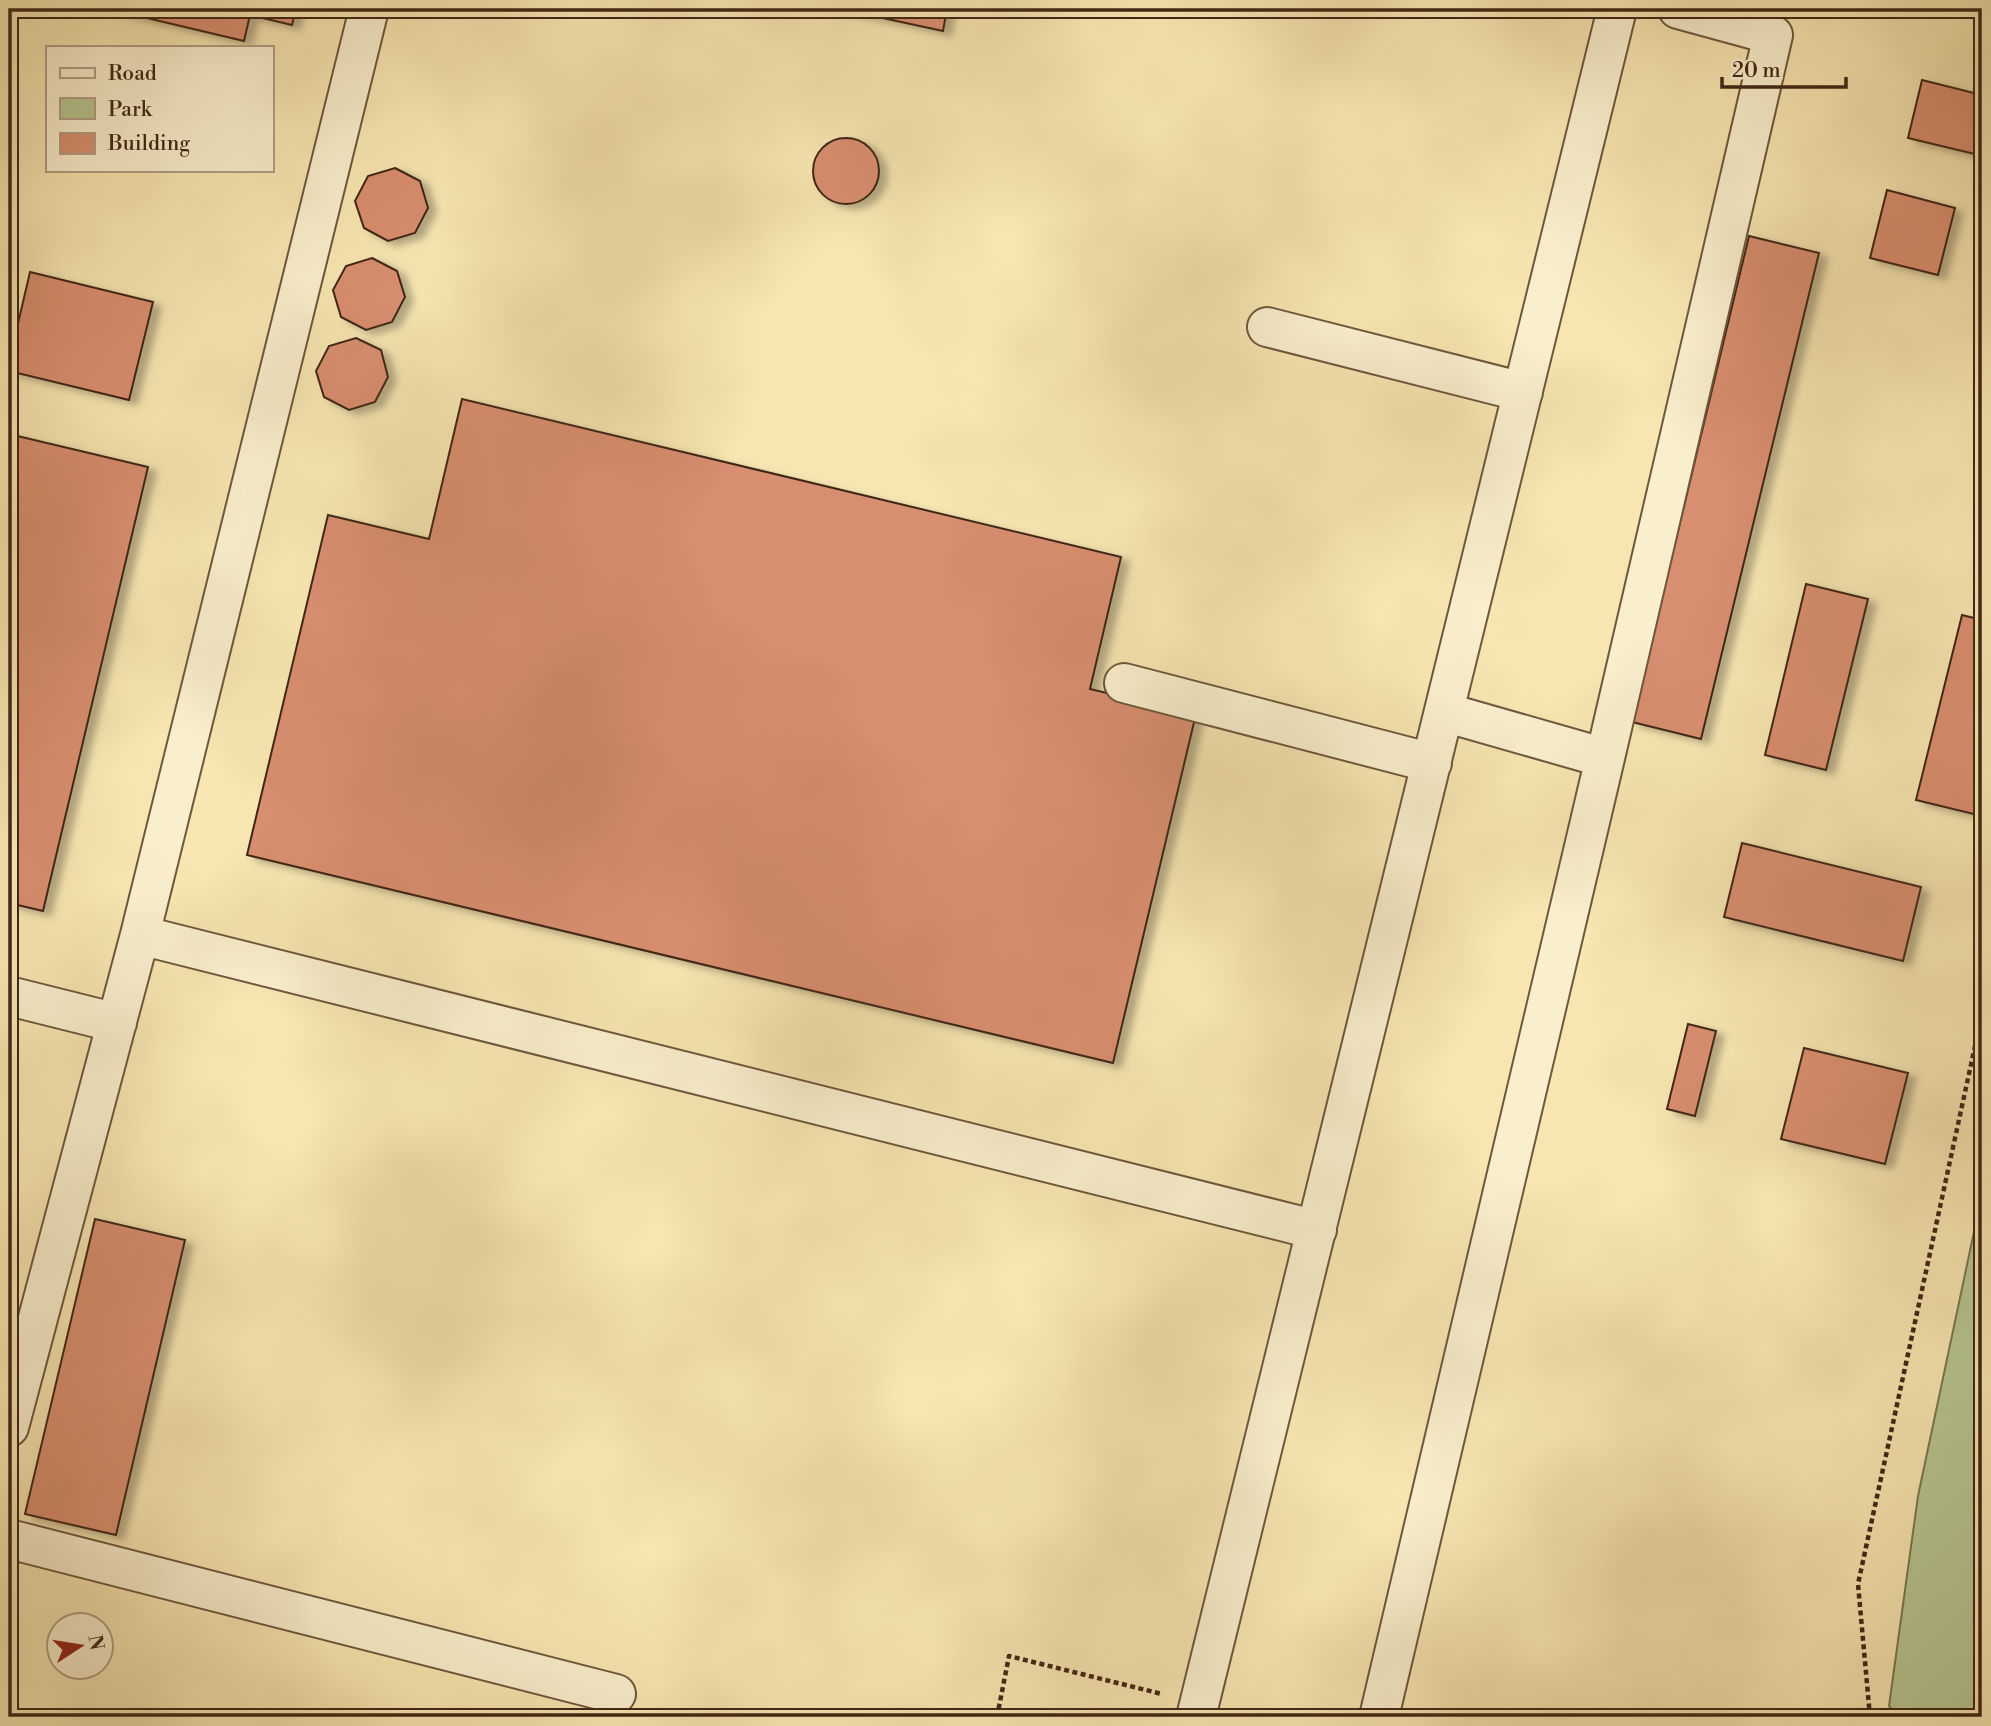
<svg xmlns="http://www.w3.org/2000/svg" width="1991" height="1726" font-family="'Libre Bodoni',serif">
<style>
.green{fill:#b7c691;stroke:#7c7653;stroke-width:2}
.building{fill:#d88e70;stroke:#402715;stroke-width:2;filter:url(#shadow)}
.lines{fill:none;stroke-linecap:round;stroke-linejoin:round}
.minor-casing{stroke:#6e573c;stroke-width:42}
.path{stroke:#402715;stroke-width:4.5;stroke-dasharray:5 3.5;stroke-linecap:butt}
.minor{stroke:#faefcd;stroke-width:38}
</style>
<defs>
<filter id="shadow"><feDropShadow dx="8" dy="4.5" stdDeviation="3.5" flood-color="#0004"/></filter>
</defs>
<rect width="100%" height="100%" fill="#f7e6b2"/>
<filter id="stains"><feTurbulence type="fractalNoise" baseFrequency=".00286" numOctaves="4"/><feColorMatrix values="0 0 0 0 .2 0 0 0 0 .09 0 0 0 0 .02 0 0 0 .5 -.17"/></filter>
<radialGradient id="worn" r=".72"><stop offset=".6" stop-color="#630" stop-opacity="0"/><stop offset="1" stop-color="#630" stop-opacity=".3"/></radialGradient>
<path class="green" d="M1982,1194V1717H1898L1889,1706L1918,1496Z"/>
<path class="building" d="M109,9H296L292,25L250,15L244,41Z
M841,9H947L943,31Z
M1922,80L1982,95V140L1979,155L1908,138Z
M813 171a33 33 0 1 1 66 0a33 33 0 1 1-66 0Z
M395,168L420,181L428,208L415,233L388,241L364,228L355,201L368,176Z
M1887,190L1955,208L1938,275L1870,258Z
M1749,236L1819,253L1701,739L1632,722Z
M372,258L397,271L405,297L392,322L366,330L341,317L333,290L346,266Z
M30,272L153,302L129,400L9,371V362Z
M356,338L381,350L388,377L375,402L349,410L324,397L316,371L329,346Z
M462,399L1121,557L1090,689L1196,714L1113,1063L247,855L328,515L429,539Z
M9,434L148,467L43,911L9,903Z
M1806,584L1868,599L1826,770L1765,755Z
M1962,615L1982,620V816L1916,800Z
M1742,843L1921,887L1903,961L1724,917Z
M1688,1024L1716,1031L1695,1116L1667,1109Z
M1804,1048L1908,1073L1885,1164L1781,1139Z
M95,1219L185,1240L116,1535L25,1514Z"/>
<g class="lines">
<g class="minor-casing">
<path id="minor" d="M1267,327L1523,392
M1124,683L1432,763
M1444,712L1605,758
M140,935L1317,1230
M9,996L117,1023
M9,1427L140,935L369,9
M9,1539L616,1694
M1196,1717L1617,9
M1379,1717L1605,758L1773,35L1678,9"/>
</g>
<path class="path" d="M997,1717L1009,1656L1162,1694
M1870,1717L1858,1584L1982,1014"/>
<use href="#minor" class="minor"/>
</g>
<rect width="1991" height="1726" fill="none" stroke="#f7e6b2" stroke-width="35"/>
<rect x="10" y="10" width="1970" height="1705" fill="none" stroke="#402715" stroke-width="3.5"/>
<rect x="18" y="18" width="1956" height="1691" fill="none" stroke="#402715" stroke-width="2"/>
<rect x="46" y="46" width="228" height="126" fill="#faefcd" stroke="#b09f83" stroke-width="2"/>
<rect x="60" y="68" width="35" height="10" fill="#faefcd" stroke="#b09f83" stroke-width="2"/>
<text x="108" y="80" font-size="21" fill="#402715">Road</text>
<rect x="60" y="98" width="35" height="21" fill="#b7c691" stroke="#b09f83" stroke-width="2"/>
<text x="108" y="116" font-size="21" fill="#402715">Park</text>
<rect x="60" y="133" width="35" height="21" fill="#d88e70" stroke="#b09f83" stroke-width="2"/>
<text x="108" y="150" font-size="21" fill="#402715">Building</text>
<g transform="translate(80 1646) rotate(78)"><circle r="33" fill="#faefcd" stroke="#b09f83" stroke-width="2"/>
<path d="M0-5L12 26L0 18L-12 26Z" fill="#8f2418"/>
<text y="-10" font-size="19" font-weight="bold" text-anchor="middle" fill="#402715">N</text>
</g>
<path d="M1722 77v10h124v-10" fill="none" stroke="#402715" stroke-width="3.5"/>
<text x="1732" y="77" font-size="21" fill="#402715" stroke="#faefcd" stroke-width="5" paint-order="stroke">20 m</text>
<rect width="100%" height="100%" filter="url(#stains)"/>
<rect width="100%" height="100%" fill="url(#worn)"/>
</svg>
